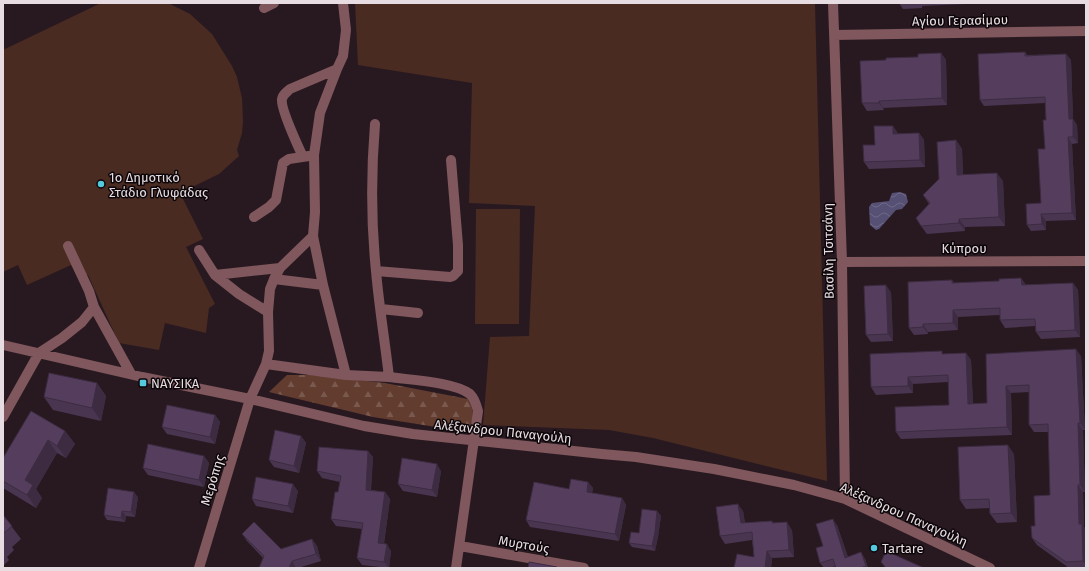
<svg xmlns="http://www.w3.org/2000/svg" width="1089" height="571" font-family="'Fira Sans',sans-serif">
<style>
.green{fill:#492b22}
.forest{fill:url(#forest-firs)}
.water{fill:url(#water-waves)}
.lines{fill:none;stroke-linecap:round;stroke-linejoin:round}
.minor{stroke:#7f575c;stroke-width:10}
.wall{fill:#493550}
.shaded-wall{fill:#3c2b41}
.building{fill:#553e5d;stroke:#3c2b41}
.poi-dot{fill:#55cade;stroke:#0c0609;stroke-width:1.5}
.labels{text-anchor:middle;stroke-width:3;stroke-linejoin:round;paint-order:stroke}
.street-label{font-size:13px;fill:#e6dce1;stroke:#0c0609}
.poi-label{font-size:13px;fill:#e6dce1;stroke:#0c0609;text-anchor:start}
</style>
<defs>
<pattern id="forest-firs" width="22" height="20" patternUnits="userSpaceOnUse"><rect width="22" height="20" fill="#633c30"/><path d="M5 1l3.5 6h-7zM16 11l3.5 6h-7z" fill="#79584e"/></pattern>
<pattern id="water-waves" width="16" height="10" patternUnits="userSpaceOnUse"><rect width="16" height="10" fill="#565074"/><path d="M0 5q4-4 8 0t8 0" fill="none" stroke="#6e6988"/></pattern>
</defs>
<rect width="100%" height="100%" fill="#281921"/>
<path class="green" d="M101,3H168L190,14L212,34L232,66L237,77L242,98L243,121L242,133L237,150L239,156L219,174L180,193L203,239L186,247L215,304L209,308L206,333L165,323L159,350L119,343L88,275L78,278L71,265L27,285L18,265L3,272V50Z
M355,3H815L827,481L653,438L609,430L483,425L490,337L529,336L535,206L469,203L472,83L358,65Z
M476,209H520L519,324H475Z"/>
<path class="forest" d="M287,375H312L385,383L468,399C475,412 474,418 468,431L455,430L373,417L269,392Z"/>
<path class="water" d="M900,192L906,194L908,202L902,209L896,210L879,229L876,230L870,225L869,207L872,203L889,201L892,193Z"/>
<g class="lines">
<path class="minor" d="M833,3L842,262L845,499
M264,8L274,3
M834,35L1086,31
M375,124C371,173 371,222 376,271C379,306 385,342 389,377C410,380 455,382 470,394C475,399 476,404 478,411L456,568
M303,157C298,146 280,108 282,99C283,94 287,92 290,89L337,69
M254,217L269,207L276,200L283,163L289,159L309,156
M199,250L215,275L239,294L268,312
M842,262L1086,261
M376,271L450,277L453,276L458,271V245L451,160
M215,275L280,268
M274,279L323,285L313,236
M323,285L346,375
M94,307L131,374
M381,309L418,313
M3,345L142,377L250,399L364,426L413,434L602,454L636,457L714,469L794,485L845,499L990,568
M266,364L346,375L389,377
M3,417L39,353L62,338L82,322L94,307L89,291L68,246
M460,546L584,568
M199,568L250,399L266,364L269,351L268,312L270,289L274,279L280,268L313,236L315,212L314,155L320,113L337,69L343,56L346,30L343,3"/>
</g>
<path class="wall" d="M899,3H988L922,6V8L903,9Z
M1056,3H1071L1056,4Z
M1025,52L1027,55L1066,54L1071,60L1073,119L1077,125L1078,143L1072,144L1076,220L1046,221V230L1031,231L1027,225L1041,203L1045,149L1046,120L1045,103L984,106L980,100Z
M941,53L946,60L947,105L883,108L884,110L867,111L862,103L886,60L918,57Z
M898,133V134L919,133L924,140L925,167L869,169L864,162L875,145Z
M956,140L962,149L963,174L1003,181L1005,226L965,227V231L927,234L921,226L929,204L923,195L939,179Z
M1021,278L1026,285L1073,283L1078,290L1080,337L1041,339L1036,332L1035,326L1005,328L1000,320V315L958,317V330L928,332V334L914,335L909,328L952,280L954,283L999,281Z
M891,292L893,341L871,342L866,335Z
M966,353L971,360L973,404L987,403L986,354L1081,356L1085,430H1083L1085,492H1083L1084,527L1086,530V568H1069L1037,545L1032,538L1035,526L1050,495L1049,432H1034L1029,425V392L1011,393L1012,435L901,439L896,432L949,405L948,382L913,384V393L876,395L871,387L944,354Z
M97,383L106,396L101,421L53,410L44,397Z
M215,415L220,422L215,444L167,434L162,427Z
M65,431L75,444L66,458L57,453L36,489L42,498L36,508L3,488V458Z
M301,436L306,443L299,473L274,467L269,460Z
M368,451L373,457L371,490L385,492L390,499L384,544L391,551L389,568L362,565L357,558L362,529L336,526L331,519L340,482L322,478L317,471Z
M1014,454L1017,522L997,523L990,514V508L966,509L960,500Z
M204,456L209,463L204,487L148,475L143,468Z
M441,471L437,497L403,491L398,484Z
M588,482L593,488L592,493L622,498L626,505L619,541L530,527L526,520L569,489Z
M298,491L293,513L256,506L252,499Z
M138,497L135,517L126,516L125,522L107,520L104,515Z
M657,511L661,516L658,537L655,551L632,547L629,543L639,533Z
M743,511L745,523L772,521L774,523L792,530L794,557L772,558L771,568H734L754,557L752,540L725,544L720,536Z
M3,515L21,539L12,547L14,550L7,557L9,560L3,566Z
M837,525L848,557L861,552L865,559L868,568H836V566L829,568H824L820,563L823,546Z
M242,534L281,549L312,539L317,546L321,561L298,568H259L263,558L247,541Z"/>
<path class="shaded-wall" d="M941,53L946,60L947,105L942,98Z
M1066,54L1071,60L1073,119L1077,125L1078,143L1073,137L1069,119Z
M879,101L883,108L884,110L879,103Z
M893,126L898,133V141L893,134Z
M919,133L924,140L925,167L920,160Z
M1068,137L1072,144L1076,220L1072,213Z
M956,140L962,149L963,183L957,175Z
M997,173L1003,181L1005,226L999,217Z
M1041,214L1046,221V230L1042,224Z
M959,219L965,227V231L959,223Z
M1021,278L1026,285H1022Z
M1073,283L1078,290L1080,337L1075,330Z
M886,285L891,292L893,341L888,334Z
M953,310L958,317V330L953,323Z
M923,324L928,332V334L923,327Z
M1076,349L1081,356L1085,430L1080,423Z
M966,353L971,360L973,411L968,404Z
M908,377L913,384V393L908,386Z
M97,383L106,396L101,421L92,408Z
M1006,386L1011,393L1012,435L1007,427Z
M215,415L220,422L215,444L210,437Z
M1078,423L1083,430L1085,492L1080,485Z
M65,431L75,444L66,458L57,446Z
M301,436L306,443L299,473L294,466Z
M48,440L57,453L36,489L42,498L36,508L27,495L25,480Z
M1008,445L1014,454L1017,522L1011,513Z
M368,451L373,457L370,496L366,490Z
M204,456L209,463L204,487L199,480Z
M437,464L441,471L437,497L432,490Z
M588,482L593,488L591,498L587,492Z
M293,484L298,491L293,513L288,506Z
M1078,485L1083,492L1084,527L1086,530V565L1083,561L1079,524Z
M134,492L138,497L135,517L131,512Z
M385,492L390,499L383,549L378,543Z
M622,498L626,505L619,541L615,534Z
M738,504L743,511L746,531L741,523Z
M122,511L126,516L125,522L121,518Z
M657,511L661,516L658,537L655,551L652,546Z
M833,519L837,525L850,564L845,558Z
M787,522L792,530L794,557L789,550Z
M312,539L317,546L321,561L316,554Z
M387,544L391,551L389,568L384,562Z
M767,551L772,558L771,568H765Z
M861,552L865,559L868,568H867L866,566Z
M292,561L296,568H289Z"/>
<path class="building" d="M1025,52V56L1066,54L1069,119H1073V137H1068L1072,213L1041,214L1042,224L1027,225L1026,204L1041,203L1038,149H1045L1043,120H1046L1045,97L980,100L978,54Z
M941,53L942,98L879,101V103H862L860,61L886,60V58L918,57V54Z
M874,126H893V134L919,133L920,160L864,162L863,145H875Z
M956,140L957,175L997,173L999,217L959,219V223L921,226L916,218L930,203L923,195L939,179L937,142Z
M1021,278L1022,285L1073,283L1075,330L1036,332L1035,319L1000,320V308L953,310V323L923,324V327L909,328L908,282L952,280V283L999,281V279Z
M886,285L888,334L866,335L864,286Z
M1076,349L1080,423H1078L1080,485H1078L1079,524H1082L1083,561L1066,562L1032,538L1031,526H1035L1034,496L1050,495L1048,424L1029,425V385L1006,386L1007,427L896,432L895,407L949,405L948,375L908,377V386L871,387L870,354L942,351V354L966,353L968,404L987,403L986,354Z
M49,373L97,383L92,408L44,397Z
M167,405L215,415L210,437L162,427Z
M31,411L65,431L57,446L48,440L25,480L33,485L27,495L3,481V458Z
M275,430L301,436L294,466L269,460Z
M148,444L204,456L199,480L143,468Z
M1008,445L1011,513L990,514L989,499L960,500L958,447Z
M319,447L368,451L366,490L385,492L378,543L387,544L384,562L357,558L363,523L331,519L335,492H338L341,476L317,471Z
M402,458L437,464L432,490L398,484Z
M256,477L293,484L288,506L252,499Z
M571,479L588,482L587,492L622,498L615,534L526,520L534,482L569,489Z
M108,488L134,492L131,512L122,511L121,518L104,515Z
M738,504L741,523L772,521V523L787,522L789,550L767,551L765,568H734L737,554L754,557L752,532L720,536L716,507Z
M642,509L657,511L655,532L652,546L629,543L631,532L639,533Z
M3,515L12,526L3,534Z
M833,519L845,558L861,552L866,566L860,568H836L833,559L820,563L816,548L823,546L816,524Z
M254,522L281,549L312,539L316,554L292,561L289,568H259L264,556L242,534Z
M886,551L924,568H886L881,562Z
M529,562L557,567L556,568H528Z"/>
<g class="poi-dot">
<circle cx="101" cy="184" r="4"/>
<rect x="139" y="379" width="8" height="8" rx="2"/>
<circle cx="874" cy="548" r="4"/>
</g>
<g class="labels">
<g class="street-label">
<text transform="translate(960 20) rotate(-1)" y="5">Αγίου Γερασίμου</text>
<text x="964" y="253">Κύπρου</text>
<text transform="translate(828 251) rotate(-91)" y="5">Βασίλη Τσιτσάνη</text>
<text transform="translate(503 431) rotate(6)" y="5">Αλέξανδρου Παναγούλη</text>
<text transform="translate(212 480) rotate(-73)" y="5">Μερόπης</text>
<text transform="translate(904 514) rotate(24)" y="5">Αλέξανδρου Παναγούλη</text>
<text transform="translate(524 544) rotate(10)" y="5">Μυρτούς</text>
</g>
<g class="poi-label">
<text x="109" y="182">1ο Δημοτικό<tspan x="109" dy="15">Στάδιο Γλυφάδας</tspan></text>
<text x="151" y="388">ΝΑΥΣΙΚΑ</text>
<text x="882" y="553">Tartare</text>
</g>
</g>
<rect width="1089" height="571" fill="none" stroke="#e6dce1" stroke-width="8"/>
</svg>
